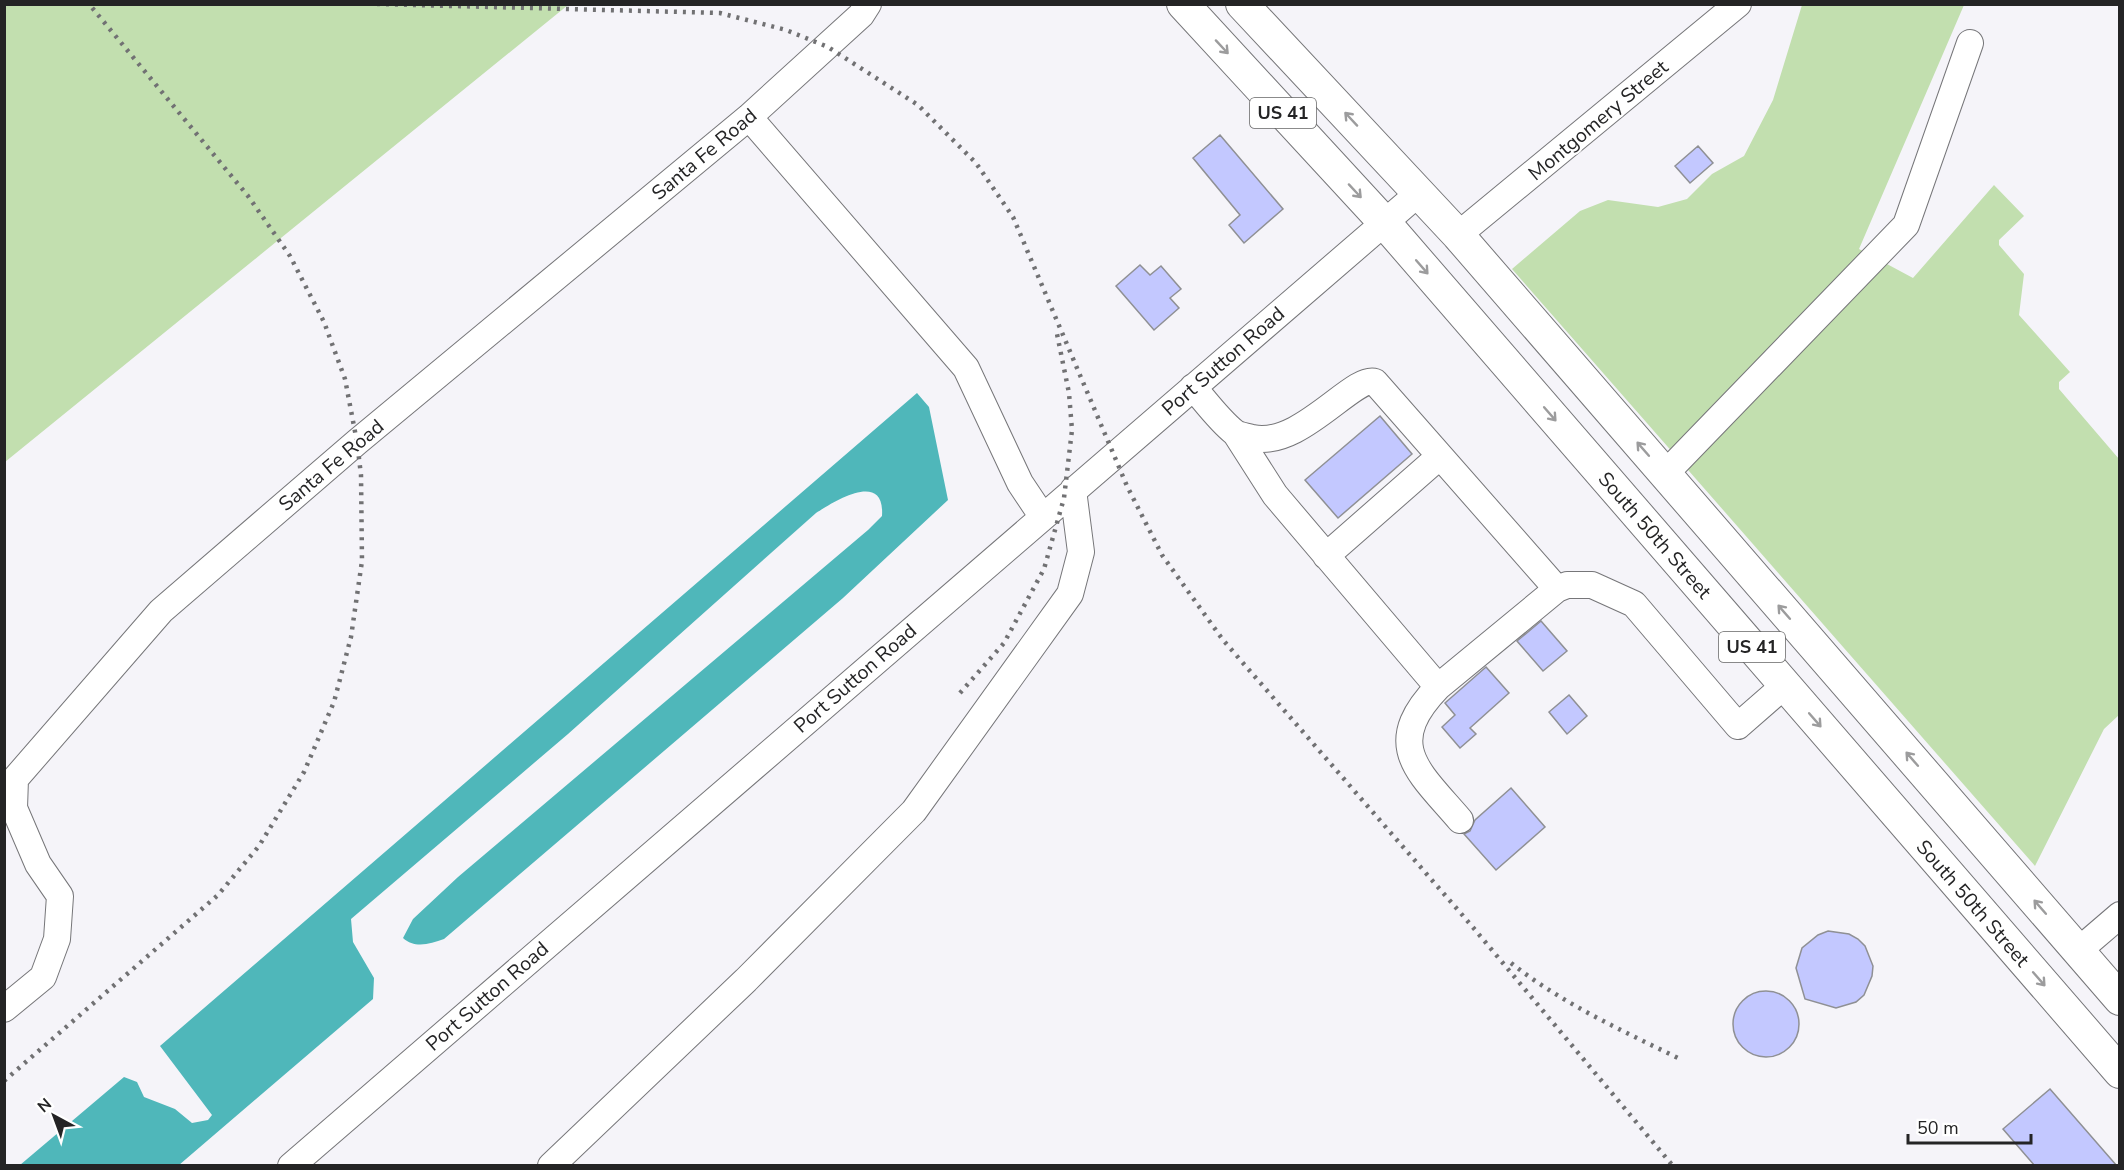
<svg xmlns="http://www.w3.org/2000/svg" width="2124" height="1170" font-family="'Nunito Sans',sans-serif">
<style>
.green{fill:#c2dfaf}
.water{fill:#4fb7ba}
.building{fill:#c3c8ff;stroke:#8f9094;stroke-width:1.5}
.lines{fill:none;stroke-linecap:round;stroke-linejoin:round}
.minor-casing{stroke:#767679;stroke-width:28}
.major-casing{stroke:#767679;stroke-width:34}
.minor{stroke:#fff;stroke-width:26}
.major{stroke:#fff;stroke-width:32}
.rail{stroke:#717173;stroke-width:4.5;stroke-dasharray:3 6;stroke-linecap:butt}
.oneway{stroke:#9c9c9d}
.labels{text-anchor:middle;stroke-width:4.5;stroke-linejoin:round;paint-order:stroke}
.shield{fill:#fff;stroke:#666;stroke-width:1.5}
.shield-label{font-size:18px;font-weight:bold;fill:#242425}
.street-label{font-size:20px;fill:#242425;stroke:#fff}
</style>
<rect width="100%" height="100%" fill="#f5f4f9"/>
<path class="green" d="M5,4H568V5L5,462Z
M1802,5H1964L1859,249L1913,278L1994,185L2024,216L1999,240V245L2024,274L2019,315L2070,372L2059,382V389L2119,459V715L2104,729L2035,866L1512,269L1580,211L1608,200L1658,207L1687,199L1712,174L1744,156L1773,100Z"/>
<path class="water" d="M917,393L929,407L948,500L843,598L444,939C430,944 415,949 403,938L413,919L458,877L868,530L882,516C885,470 835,501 816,513L568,734L351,919L353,942L374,978L373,999L179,1165H20L124,1077L137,1082L144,1097L175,1109L192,1123L208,1120L212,1115L160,1046Z"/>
<path class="building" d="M1220,135L1283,209L1244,243L1229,225L1240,215L1193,158Z
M1698,146L1713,163L1690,183L1675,166Z
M1140,265L1150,275L1161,266L1181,289L1170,298L1179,308L1154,330L1116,286Z
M1380,416L1412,454L1338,518L1305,480Z
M1541,621L1567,651L1543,671L1517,641Z
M1486,667L1509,693L1470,728L1476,734L1460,748L1442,727L1455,715L1445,703Z
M1569,695L1587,716L1567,734L1549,712Z
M1511,788L1545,827L1496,870L1464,834L1470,831L1475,820Z
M1828,931L1849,934L1858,939L1865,946L1873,966L1872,976L1864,995L1856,1002L1836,1008L1805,999L1796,968L1802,948L1818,935Z
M1733 1024a33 33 0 1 1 66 0a33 33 0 1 1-66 0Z
M2050,1089L2117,1166H2035L2003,1129Z"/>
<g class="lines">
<g class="minor-casing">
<path id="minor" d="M749,117L966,368L1020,483L1042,516
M1458,235L1738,4
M1193,387C1206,402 1219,420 1234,432C1239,436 1246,436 1252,438C1300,449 1353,375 1375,382L1557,589L1567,585H1592L1634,604L1738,726L1785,685
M1236,434L1275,495L1438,687L1557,589
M1665,474L1906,225L1970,43
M1326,556L1440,456
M1438,687C1382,745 1418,771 1460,820
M2078,951L2120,915
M4,1009L43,977L57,939L60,896L38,864L14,808L15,779L161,611L357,442L749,117L861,15L868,4
M291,1166L1420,192
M551,1166L746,980L914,811L1070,594L1081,552L1073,490"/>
</g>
<g class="major-casing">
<path id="major" d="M1183,4L1384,222L2120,1072
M1242,4L1458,235L2120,999"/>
</g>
<use href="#minor" class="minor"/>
<use href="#major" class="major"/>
<path class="rail" d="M377,4L720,13L786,30L828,47L918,105L976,163L1013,217L1127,486L1162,555L1223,640L1471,925L1673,1166
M960,693L1004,643L1044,569L1064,498L1072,430L1069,393L1057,334
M1511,963C1563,1004 1621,1030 1680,1059
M4,1081L218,895L259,846L304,772L334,702L351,637L362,561L361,475L357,442L345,379L324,322L290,256L248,196L89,4"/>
</g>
<defs><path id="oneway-shaft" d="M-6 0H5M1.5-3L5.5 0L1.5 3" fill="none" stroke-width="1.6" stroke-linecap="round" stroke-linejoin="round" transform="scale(1.5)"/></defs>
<g class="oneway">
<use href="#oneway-shaft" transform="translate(1222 47) rotate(47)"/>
<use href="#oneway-shaft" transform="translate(1351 119) rotate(-133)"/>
<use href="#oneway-shaft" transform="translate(1355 191) rotate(47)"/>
<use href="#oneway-shaft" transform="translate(1422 267) rotate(49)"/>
<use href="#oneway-shaft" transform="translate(1550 414) rotate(49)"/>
<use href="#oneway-shaft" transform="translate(1643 449) rotate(-131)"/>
<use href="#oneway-shaft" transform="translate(1784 612) rotate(-131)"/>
<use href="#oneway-shaft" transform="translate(1815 720) rotate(49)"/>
<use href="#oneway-shaft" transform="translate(1912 759) rotate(-131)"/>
<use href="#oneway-shaft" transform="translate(2040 907) rotate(-131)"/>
<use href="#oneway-shaft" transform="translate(2039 979) rotate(49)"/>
</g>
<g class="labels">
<g class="shield">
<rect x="1250" y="98" width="66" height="30" rx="4.5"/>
<rect x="1719" y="632" width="66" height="30" rx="4.5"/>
</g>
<g class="shield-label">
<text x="1283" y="119">US 41</text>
<text x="1752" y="653">US 41</text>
</g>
<g class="street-label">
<text transform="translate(1598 120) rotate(-40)" y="7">Montgomery Street</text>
<text transform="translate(704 154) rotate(-40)" y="7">Santa Fe Road</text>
<text transform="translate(1223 361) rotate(-41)" y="7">Port Sutton Road</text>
<text transform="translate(331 465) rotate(-40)" y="7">Santa Fe Road</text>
<text transform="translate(1655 535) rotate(49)" y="7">South 50th Street</text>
<text transform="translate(855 678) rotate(-41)" y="7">Port Sutton Road</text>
<text transform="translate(1973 903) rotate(49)" y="7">South 50th Street</text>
<text transform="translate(487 996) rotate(-41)" y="7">Port Sutton Road</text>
</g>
</g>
<rect width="2124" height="1170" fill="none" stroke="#242425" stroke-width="12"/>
<g transform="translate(54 1116) rotate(319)" stroke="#ffffff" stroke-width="4.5" paint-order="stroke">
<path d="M0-4.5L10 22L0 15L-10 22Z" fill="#242425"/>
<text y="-9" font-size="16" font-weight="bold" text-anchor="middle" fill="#242425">N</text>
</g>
<path d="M1908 1134v9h123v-9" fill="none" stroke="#242425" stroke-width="3"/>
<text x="1917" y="1134" font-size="18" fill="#242425" stroke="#ffffff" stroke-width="4.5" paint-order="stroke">50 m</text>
</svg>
